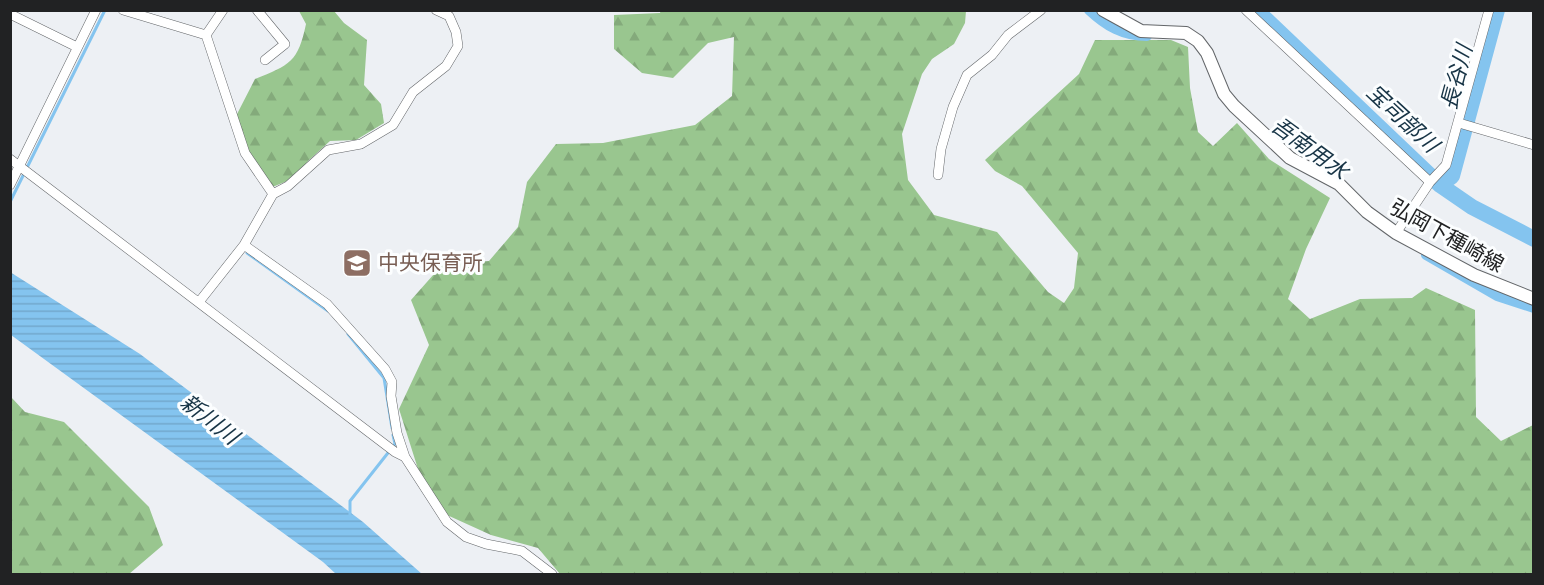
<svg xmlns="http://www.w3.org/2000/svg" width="1544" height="585" font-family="'Noto Sans','Noto Sans JP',sans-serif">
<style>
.forest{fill:url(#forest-firs)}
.water{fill:url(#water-rules)}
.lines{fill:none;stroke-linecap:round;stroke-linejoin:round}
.stream{stroke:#84c4ef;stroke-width:3}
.canal{stroke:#84c4ef;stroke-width:10}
.river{stroke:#84c4ef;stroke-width:16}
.minor-casing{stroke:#636669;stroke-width:10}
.secondary-casing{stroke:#636669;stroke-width:14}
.minor{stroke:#fff;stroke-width:9}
.secondary{stroke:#fff;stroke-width:12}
.labels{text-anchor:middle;stroke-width:6;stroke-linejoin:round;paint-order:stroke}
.street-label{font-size:21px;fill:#212223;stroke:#fcfeff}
.education-label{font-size:21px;fill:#785e54;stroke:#fcfeff;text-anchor:start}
.water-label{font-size:22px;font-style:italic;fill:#163345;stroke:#fcfeff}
</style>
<defs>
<pattern id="forest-firs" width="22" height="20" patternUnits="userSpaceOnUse" patternTransform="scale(1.5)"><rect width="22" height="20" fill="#99c68f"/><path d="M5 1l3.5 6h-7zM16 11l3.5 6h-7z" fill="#84aa7b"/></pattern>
<pattern id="water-rules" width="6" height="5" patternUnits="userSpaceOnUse" patternTransform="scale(1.5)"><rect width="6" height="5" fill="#84c4ef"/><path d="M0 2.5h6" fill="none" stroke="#72a8cd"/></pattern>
</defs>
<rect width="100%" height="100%" fill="#edf0f4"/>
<path class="forest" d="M661,10L966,11L965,23L954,44L932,59L922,74L902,134L908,180L934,215L997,232L1048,292L1064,303L1074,288L1078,253L1022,186L995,171L985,160L1079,74L1095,40H1171L1188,47L1190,88L1198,132L1213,146L1237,123L1269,159L1330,198L1306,249L1288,299L1310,319L1360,299L1412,298L1426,288L1475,310L1476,417L1501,441L1533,425V574H560L538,548L491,535L447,515L418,469L399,409L429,345L411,300L442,265L489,261L518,227L527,182L556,144L603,143L695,125L732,96L734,37L708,43L673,78L642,73L614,49V15L660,13Z
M299,11H334L344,23L367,40L364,85L381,104L384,123L356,140L330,141L308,161L297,177L270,188C253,167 243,142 236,116L255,79C290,65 298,62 306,24Z
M11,397L25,412L64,422L149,507L163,545L129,574H11Z"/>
<path class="water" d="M10,272L140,354L363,522L422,574H336L323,562L11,335Z"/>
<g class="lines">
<path class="stream" d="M10,202L105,10
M247,253L328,311
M348,334L384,378L392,428
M350,517V501L395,444L393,435"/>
<path class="canal" d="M1089,10C1106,26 1123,36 1147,36
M1426,255L1497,296L1534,308"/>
<path class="river" d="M1256,10L1440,185L1472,207L1534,239
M1440,185L1452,176L1497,10"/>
<g class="minor-casing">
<path id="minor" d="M123,10L206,35
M223,10L206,35L245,153L273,194L244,245L327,304L385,369L392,382L391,396L397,433L405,457L447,522L466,537L486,544L522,551L552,574
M257,10L285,44L265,60
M1246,10L1430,182
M10,14L77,47
M1459,123L1534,145
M10,159L395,452L405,457
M938,175L941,149L953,107L967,75L992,55L1008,35L1041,10
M10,185L96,10
M273,194L288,186L328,150L361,144L393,125L413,92L446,66L458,46L456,32L449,16L436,10
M1396,233L1430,182L1446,165L1489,10
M199,302L244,245"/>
</g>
<g class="secondary-casing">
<path id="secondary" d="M1103,10L1141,31L1186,33L1198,41L1207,53L1224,94L1234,106L1290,158L1339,184L1367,212L1396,233L1474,275L1534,299"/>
</g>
<use href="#minor" class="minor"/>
<use href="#secondary" class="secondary"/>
</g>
<defs>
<g id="school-square" transform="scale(1.5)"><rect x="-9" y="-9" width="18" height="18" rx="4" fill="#8d6e63" stroke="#fcfeff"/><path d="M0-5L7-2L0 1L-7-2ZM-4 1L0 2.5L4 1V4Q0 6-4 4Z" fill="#fff"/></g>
</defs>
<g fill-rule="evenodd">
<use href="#school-square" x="357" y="263"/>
</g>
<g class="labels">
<g class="street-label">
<text transform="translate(1447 236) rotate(29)" y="7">弘岡下種崎線</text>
</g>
<g class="education-label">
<text x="378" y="270">中央保育所</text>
</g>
<g class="water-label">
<text transform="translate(1456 77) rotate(-75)" y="8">長谷川</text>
<text transform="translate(1403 118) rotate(43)" y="8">宝司部川</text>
<text transform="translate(1310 148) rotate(36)" y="8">吾南用水</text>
<text transform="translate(210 419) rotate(38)" y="8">新川川</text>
</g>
</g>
<rect width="1544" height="585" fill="none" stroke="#212223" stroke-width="24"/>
</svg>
